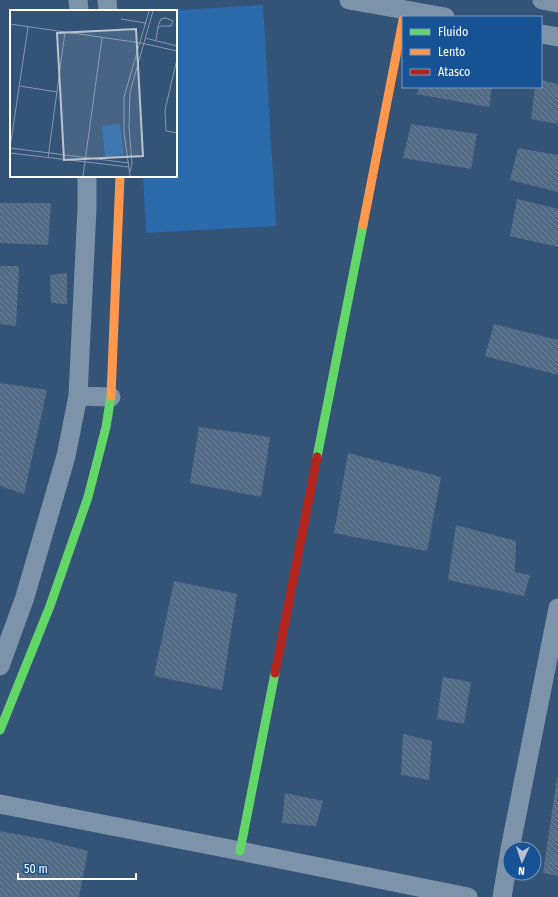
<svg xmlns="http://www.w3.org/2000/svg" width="558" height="897" font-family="'Fira Sans Condensed',sans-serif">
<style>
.garden{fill:#2b6aab}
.building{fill:url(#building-back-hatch)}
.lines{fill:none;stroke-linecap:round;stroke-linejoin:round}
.street{stroke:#7c93aa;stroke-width:19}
.fast{stroke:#63d668;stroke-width:9}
.slow{stroke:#ff974d;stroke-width:9}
.jam{stroke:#b3261e;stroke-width:9}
.inset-road{fill:none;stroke:#8598ad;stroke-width:1}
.view{fill:#b8c3cf;fill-opacity:0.15;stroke:#b8c3cf;stroke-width:2}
.inset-edge{fill:none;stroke:#fff;stroke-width:2}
</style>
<defs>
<pattern id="building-back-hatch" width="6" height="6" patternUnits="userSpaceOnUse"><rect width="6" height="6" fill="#516b86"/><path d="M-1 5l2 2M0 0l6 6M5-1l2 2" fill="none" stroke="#6b8198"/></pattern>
</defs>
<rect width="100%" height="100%" fill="#345477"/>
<path class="garden" d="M263,5L276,226L146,233L143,176H176V11H162Z"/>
<path class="building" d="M541,80L558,84V124L531,119L535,87H541Z
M419,87H492L489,107L417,94Z
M411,124L477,134L471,169L403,158Z
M518,148L558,155V192L510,180Z
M517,199L558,209V247L510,236Z
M0,203H51L48,245L0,243Z
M0,266H19L16,326L0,324Z
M67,273V304L51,303L50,275Z
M494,324L558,340V375L485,356Z
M0,383L47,390L24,494L0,486Z
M199,427L270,437L261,497L190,483Z
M348,453L441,477L427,551L334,533Z
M456,525L516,541L515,572L530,575L524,596L448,580Z
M174,581L237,594L222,690L154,676Z
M443,677L471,682L464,724L437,719Z
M403,734L432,741L429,780L401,775Z
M557,778H558V876L543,873Z
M285,793L323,801L316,826L282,823Z
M0,831L43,839L88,851L79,897H0Z"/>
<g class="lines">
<path class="street" d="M78,0L79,11
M107,0L108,11
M349,0L445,17
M542,0L558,3
M541,34L558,37
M78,396L111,397
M0,666L25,597L66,456L78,396L87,208V176
M0,804L240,851L468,897
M510,849L558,608
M502,897L510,850"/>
<path class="fast" d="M317,457L363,225
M0,730L50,606L88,497L106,427L111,396
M240,851L275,673"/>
<path class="slow" d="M363,225L403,20
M111,396L120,176"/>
<path class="jam" d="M275,673L317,457"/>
</g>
<g transform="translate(10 10)">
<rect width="167" height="167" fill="#345477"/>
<path d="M110,114L114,145L95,147L92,116Z" fill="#2b6aab"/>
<path class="inset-road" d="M111,9L135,13M0,14L131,33L167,41M135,28L167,36M146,30L148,16L151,9L156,8L163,11L161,16H151L148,18M167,49L155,100L156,121L167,123M10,76L47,82M0,138L119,153M0,138L18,17M0,143L119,157M38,148L55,22M120,162L122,153L119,117L120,82L143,1M73,166L92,28M120,166L114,122V87L139,1"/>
<path class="view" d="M126,19L133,146L54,150L47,23Z"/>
<rect width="167" height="167" class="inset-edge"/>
</g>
<rect x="402" y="16" width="140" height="72" fill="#175394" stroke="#7498bf"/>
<rect x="410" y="29" width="20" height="6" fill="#63d668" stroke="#7498bf"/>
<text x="438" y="36" font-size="12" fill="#ffffff">Fluido</text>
<rect x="410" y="49" width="20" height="6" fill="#ff974d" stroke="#7498bf"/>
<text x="438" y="56" font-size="12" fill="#ffffff">Lento</text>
<rect x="410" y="69" width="20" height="6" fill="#b3261e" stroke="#7498bf"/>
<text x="438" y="76" font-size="12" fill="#ffffff">Atasco</text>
<g transform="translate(522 861) rotate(183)"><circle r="19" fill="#175394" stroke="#7498bf"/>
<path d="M0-3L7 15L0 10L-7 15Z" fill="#b8c3cf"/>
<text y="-6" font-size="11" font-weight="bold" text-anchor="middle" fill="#ffffff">N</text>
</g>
<path d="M18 873v6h118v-6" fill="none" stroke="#ffffff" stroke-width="2"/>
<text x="24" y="873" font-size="12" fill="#ffffff" stroke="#175394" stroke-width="3" paint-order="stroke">50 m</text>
</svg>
